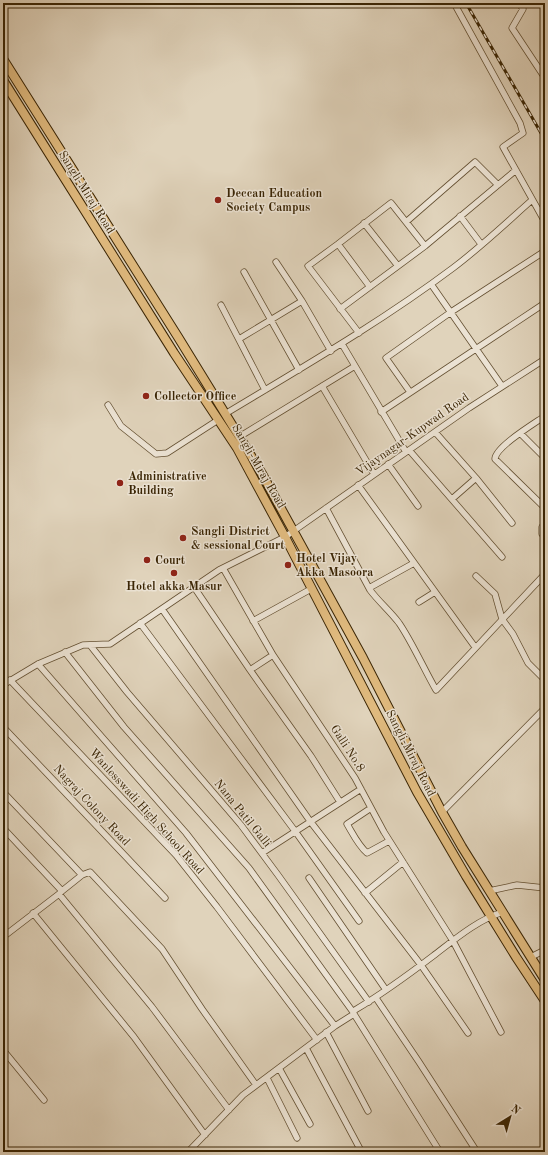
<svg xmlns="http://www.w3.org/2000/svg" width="548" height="1155" font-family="'Old Standard TT',serif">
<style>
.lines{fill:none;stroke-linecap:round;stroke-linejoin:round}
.minor-casing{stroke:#645032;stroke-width:7}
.highway-casing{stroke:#3a2504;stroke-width:10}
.minor{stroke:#ebe2d3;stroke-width:5.5}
.highway{stroke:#e0ba7e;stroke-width:8}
.rail-casing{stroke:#3a2504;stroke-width:3}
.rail{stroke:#ebe2d3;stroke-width:1.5;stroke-dasharray:4.5;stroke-linecap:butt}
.poi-dot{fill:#8f2418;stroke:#ebe2d3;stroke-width:1.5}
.labels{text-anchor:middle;stroke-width:3;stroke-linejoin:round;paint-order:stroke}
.street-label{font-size:12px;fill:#3a2504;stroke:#ebe2d3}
.poi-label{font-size:12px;font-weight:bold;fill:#3a2504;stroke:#ebe2d3;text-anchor:start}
</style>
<rect width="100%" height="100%" fill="#e0d3bb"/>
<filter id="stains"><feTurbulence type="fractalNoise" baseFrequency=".005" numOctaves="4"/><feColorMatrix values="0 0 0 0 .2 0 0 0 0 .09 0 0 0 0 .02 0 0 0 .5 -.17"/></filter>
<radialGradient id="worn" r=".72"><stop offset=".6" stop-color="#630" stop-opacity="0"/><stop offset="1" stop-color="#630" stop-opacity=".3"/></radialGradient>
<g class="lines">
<g class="minor-casing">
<path id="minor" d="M454,3L520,123L523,133L503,147L545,222
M519,3L523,9L512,28L545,78
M460,216L481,244
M406,222L475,162L498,185
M364,223L398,266
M338,244L370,287
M276,262L302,301L331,351
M244,272L299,370
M431,284L502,386
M221,305L265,390
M340,309L425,246
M359,333L308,266L338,244L391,203L425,246L516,170
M239,339L302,301
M342,344L406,452
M322,386L374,474
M410,392L386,358L451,312L545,251
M108,405L121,426L156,454L167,453L218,420
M381,412L545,303
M225,414C303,367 381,322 453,268C481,247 506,223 532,200
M545,416C535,423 495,447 495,459L545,508
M435,432L476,478L512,523
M520,433L545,458
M239,437L355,366
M409,450L502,557
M388,464L418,506
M358,485L475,647
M452,499L476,478
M326,508L370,590C379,602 390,611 399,623C412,642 424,669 436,690L545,574
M545,523L542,527V534L545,536
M223,568L273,655L355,778L384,832L453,941L501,1032
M476,576L495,594L502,619L513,634L528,663L545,680
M194,587L250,670L273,655
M369,588L414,563
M419,602L435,592
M162,609L310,821L421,965L468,1033
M253,621L311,589
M140,623L295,831L359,921
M90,645L127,692L241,825L278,875L369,1002
M65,652L124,727L249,868L353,1012
M38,664L186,833L335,1026
M250,670L311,756L340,802
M10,680L176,855L217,907L317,1040
M3,685L38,664L83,645L110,644L219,570L285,537L469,408L545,359
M3,727L165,898
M3,792L82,875
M371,808L347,824C353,834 358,845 367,853L389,841
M442,812L545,708
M3,828L62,891
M262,853L361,789
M309,878L386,990
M489,891L517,885L545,888
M365,893L403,862
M33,913L134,1037L205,1135
M3,937L59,894
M531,957L545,950
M376,998L419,1062L477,1152
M354,1014L440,1152
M326,1032L368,1111
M306,1048L360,1149
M3,1050L44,1100
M279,1068L310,1124
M267,1078L297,1138
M229,1110L152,1007L59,894L62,891L82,875L90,872L162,949L202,1009L256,1085
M188,1152L243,1095L335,1026L354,1014L353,1012L355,1010C382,994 408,975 433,956C454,940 477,920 503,912"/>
</g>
<g class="highway-casing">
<path id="highway" d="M3,59L178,337L261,472L363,658L442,812L462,847L545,980
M3,80L174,353L237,448L285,537L417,792L466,876L516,957L545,1001"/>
</g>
<use href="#minor" class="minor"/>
<use href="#highway" class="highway"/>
<g class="rail-casing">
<path id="rail" d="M466,3L545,140"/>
</g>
<use href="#rail" class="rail"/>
</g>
<g class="poi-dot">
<circle cx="218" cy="200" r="4"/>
<circle cx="146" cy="396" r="4"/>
<circle cx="120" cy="483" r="4"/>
<circle cx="183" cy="538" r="4"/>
<circle cx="147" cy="560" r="4"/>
<circle cx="288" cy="565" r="4"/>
<circle cx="174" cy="573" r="4"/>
</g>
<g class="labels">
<g class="street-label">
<text transform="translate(87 192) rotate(58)" y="4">Sangli-Miraj Road</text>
<text transform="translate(412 434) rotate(-35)" y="4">Vijaynagar-Kupwad Road</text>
<text transform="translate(259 466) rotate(60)" y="4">Sangli-Miraj Road</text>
<text transform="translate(348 748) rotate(57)" y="4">Galli No.8</text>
<text transform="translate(411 753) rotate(63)" y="4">Sangli-Miraj Road</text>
<text transform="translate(92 805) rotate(47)" y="4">Nagraj Colony Road</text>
<text transform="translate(147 811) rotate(48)" y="4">Wanlesswadi High School Road</text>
<text transform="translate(243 813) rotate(51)" y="4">Nana Patil Galli</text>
</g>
<g class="poi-label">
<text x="226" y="197">Deccan Education<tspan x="226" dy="14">Society Campus</tspan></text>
<text x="154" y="400">Collector Office</text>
<text x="128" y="480">Administrative<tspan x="128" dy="14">Building</tspan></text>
<text x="191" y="535">Sangli District<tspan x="191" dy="14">&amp; sessional Court</tspan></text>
<text x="296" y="562">Hotel Vijay<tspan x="296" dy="14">Akka Masoora</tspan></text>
<text x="155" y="564">Court</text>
<text x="174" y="590" text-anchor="middle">Hotel akka Masur</text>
</g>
</g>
<rect width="548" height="1155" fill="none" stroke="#e0d3bb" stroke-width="16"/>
<rect x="4" y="4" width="540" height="1147" fill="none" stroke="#3a2504" stroke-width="2"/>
<rect x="8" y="8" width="532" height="1139" fill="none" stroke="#3a2504"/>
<g transform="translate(510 1117) rotate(37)" stroke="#ebe2d3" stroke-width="3" paint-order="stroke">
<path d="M0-3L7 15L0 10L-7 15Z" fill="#3a2504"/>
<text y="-6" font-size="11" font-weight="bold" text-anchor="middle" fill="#3a2504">N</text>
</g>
<rect width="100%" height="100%" filter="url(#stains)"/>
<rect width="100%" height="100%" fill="url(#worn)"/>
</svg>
